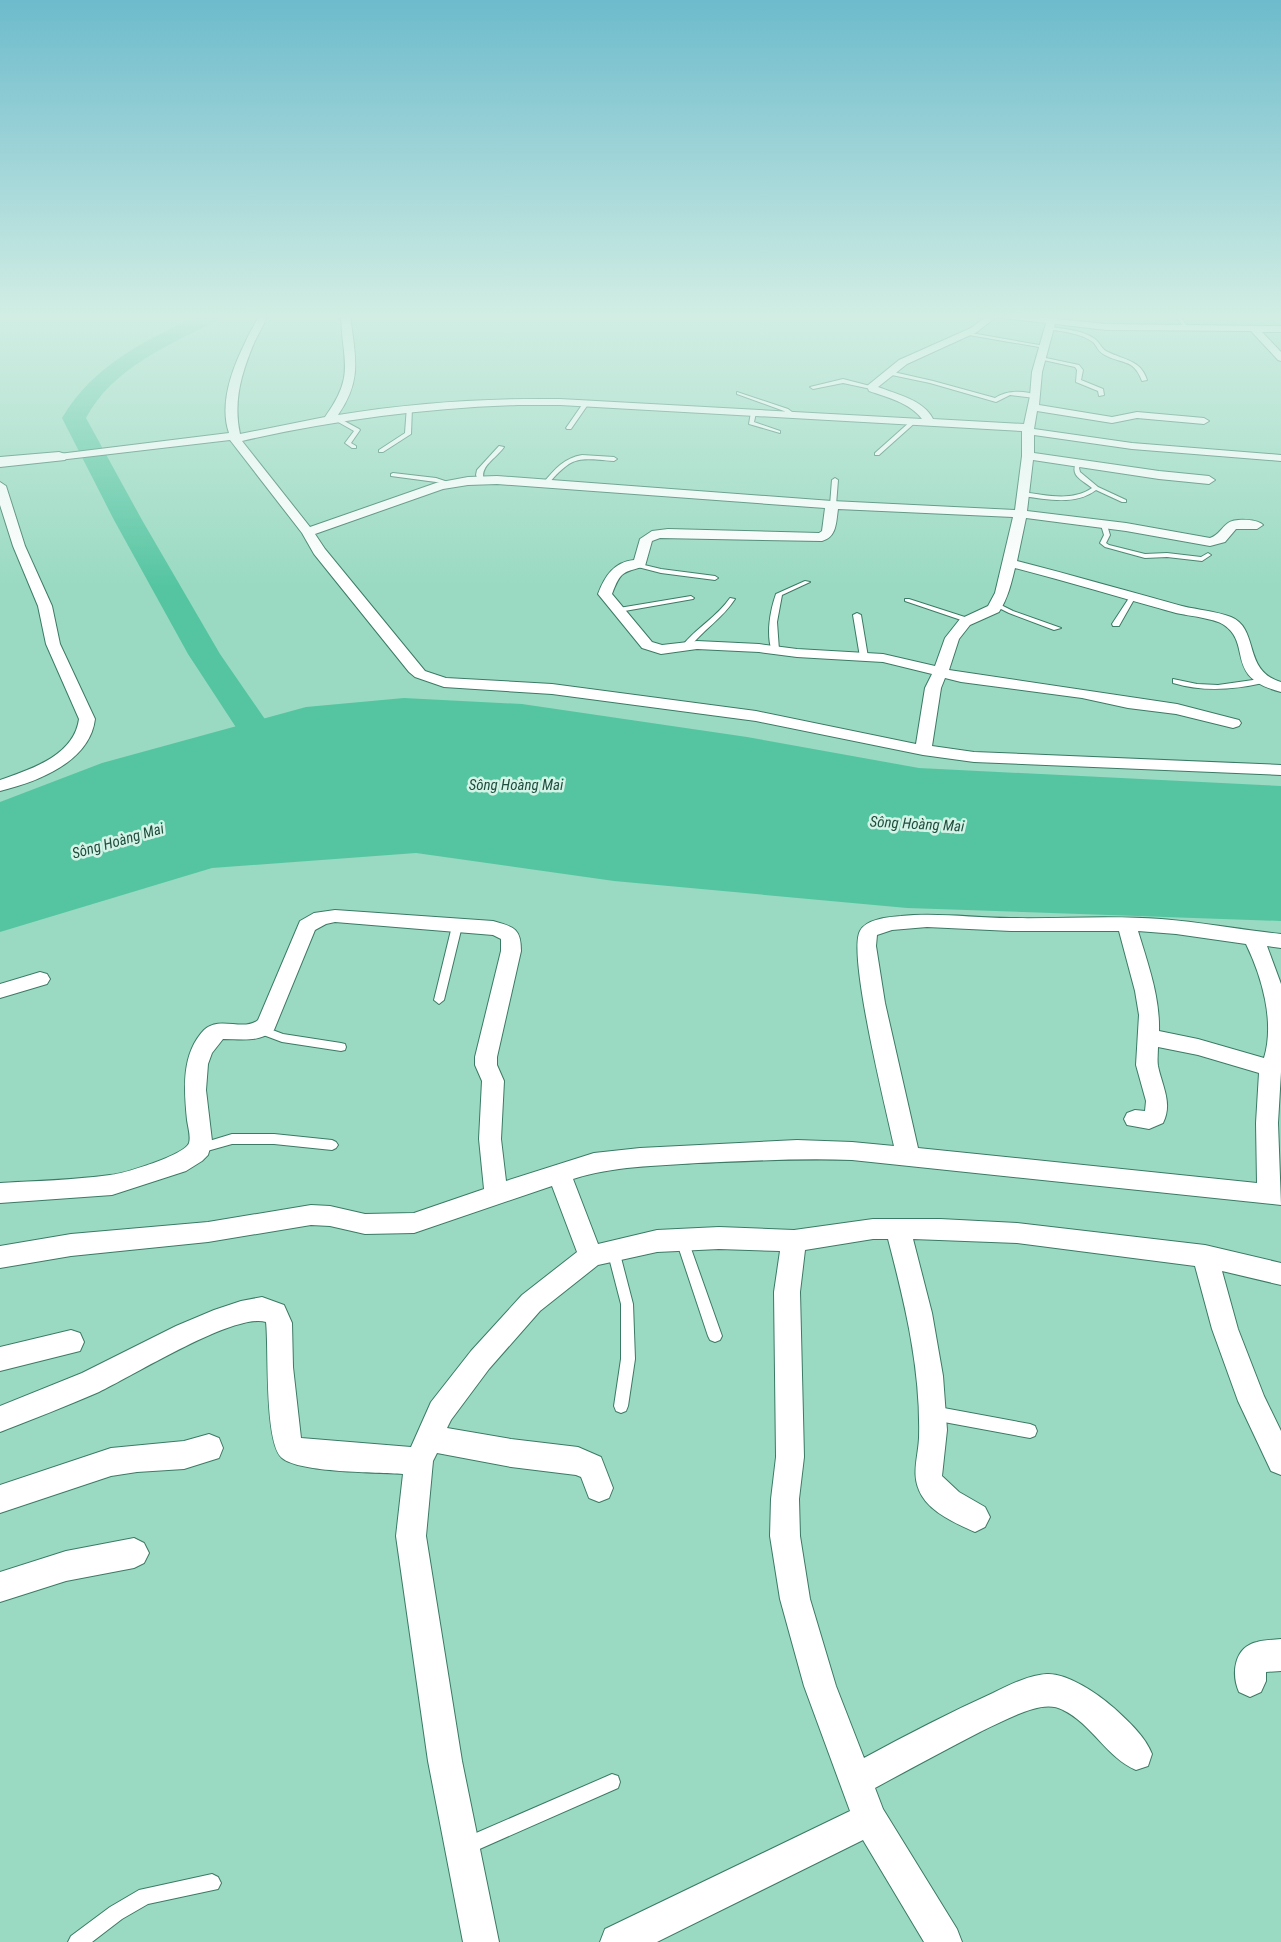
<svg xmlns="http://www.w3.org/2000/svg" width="1281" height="1942" font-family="'Roboto Condensed',sans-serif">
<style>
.water{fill:#55c5a1}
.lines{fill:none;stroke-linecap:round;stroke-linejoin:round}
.river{fill:#55c5a1;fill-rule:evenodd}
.lane-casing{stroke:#3b7a65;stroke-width:2}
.street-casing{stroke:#3b7a65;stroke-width:2}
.secondary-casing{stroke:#3b7a65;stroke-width:2}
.lane{fill:#fff;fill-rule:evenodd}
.street{fill:#fff;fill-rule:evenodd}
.secondary{fill:#fff;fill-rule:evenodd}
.labels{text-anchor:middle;stroke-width:5;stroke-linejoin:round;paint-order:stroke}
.water-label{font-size:15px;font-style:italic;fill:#1f4e3f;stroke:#d4f3e7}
</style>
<rect width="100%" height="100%" fill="#9adac2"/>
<path class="water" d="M404,698L522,704L747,737L919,768L1281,786V921L907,908L614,881L416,853L212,868L0,932V802L102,763L306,707Z"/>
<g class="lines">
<path class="river" d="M199,315H224L221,319C172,343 112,368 86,418L142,520L220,654L302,773L297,781L284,784L271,781L188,654L114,520L62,418C93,365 146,340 199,315Z"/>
<g class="lane-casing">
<path id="lane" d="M1175,315H1179L1190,330H1186Z
M1050,327C1065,329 1082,330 1095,339C1100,343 1102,350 1108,352C1124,360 1141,360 1147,380L1142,381C1133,357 1121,365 1103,354C1098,351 1097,346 1093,342C1080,333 1064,332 1048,329Z
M965,332L1045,346L1047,347L1045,348L963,334Z
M1041,357L1079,365L1083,370L1081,380L1103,389L1104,395L1099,396L1098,391L1076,382L1077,370L1075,367L1039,359Z
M889,371L933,381L995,398C1007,390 1025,390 1038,396L1035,398L1010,395L996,402L930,383L887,374Z
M843,379L874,387L871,389L843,383L813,389L810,387Z
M737,392L788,409L796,415L791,416L784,411L737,394Z
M584,402L589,403L571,429H567L566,428Z
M407,406L412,407L411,434L383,452H379V450L405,433Z
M751,412L756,413L754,422L780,431V433L749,424Z
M331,416H335L359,429L360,430L351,443L356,446V448H352L345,443L354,431L331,418Z
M912,420L917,421L879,455H875V453Z
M499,446L504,447C496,459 479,466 484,481L479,482L476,475L477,470Z
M582,455L614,457L617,459L614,461C578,458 573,455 548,484H544V482C555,469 564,458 582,455Z
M1079,460L1082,462L1079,468L1080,472L1098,487L1126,500V502H1122L1096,490C1075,506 1047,499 1022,496L1019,494L1022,492C1045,495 1072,502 1092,488C1081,479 1069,476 1077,461Z
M393,473L436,478L454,484L451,486L436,482L391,476V474Z
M835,478L838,480L836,505L833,507L830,505L832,480Z
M1104,523L1107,525L1110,535L1106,543L1109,545L1145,554L1167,553L1201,557L1208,553L1211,555L1202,561L1167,557L1145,558L1105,547L1100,543L1104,535L1101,525Z
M636,563L661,569L715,576L718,578L715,580L661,573L634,566L633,565Z
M805,581L810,582L782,595L777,622L779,650L775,652H772C766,634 770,611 776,594Z
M1131,595L1136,596L1119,626H1113L1112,624Z
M691,596L694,598L693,599L619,612L615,610L619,608Z
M730,598L735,599C723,618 703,630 689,648H683L682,646C696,628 717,617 730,598Z
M905,599H909L974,620L967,622L905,601Z
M995,604H999L1013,611L1061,628L1054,630L1009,613L995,606Z
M857,613L861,615L868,657L864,659L860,657L853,615Z
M1173,679L1197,684L1218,685L1260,679L1264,681L1263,683C1232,690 1203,692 1173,683Z
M457,923L462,926L444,1000L439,1004L434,1000L452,926Z
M262,1026L283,1034L341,1043L345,1044L346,1047L345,1050L341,1051L282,1042L258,1033L257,1030L258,1027Z
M232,1134H274L332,1140L336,1142L338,1145L336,1148L332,1150L274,1144H232L200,1153L196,1151L194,1148L196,1145Z
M682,1235L686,1236L688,1240L722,1336L720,1340L715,1342L710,1340L708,1336L676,1240L678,1236Z
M613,1245L617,1246L619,1250L633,1304L635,1359L628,1406L626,1411L621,1413L616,1411L614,1406L621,1359V1304L607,1250L609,1246Z
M933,1406L1030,1424L1035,1426L1037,1431L1035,1436L1030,1438L933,1420L928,1418L926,1413L928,1408Z
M612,1774L618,1776L620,1782L618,1788L466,1855L460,1852L457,1846L460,1840Z
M212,1874L218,1877L221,1883L218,1889L148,1904L122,1919L92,1942H68L71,1936L110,1907L139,1890Z"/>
</g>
<g class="street-casing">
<path id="street" d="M259,315H268C264,325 258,334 254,343C241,374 233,402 240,434L325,417C356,374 342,362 341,315H350C355,356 363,379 338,415C411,403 485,398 560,399L922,419C910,403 887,397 869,391L867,386L899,360L971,328L988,315H1019L1048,318L1049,315H1057V319L1106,324L1281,326V332H1262L1281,352V361L1278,360L1251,331L1106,330L1055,324L1042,372L1039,405L1112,417L1137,412L1204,418L1209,421L1204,424L1137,418L1112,423L1037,411L1034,429L1132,443L1281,455V461L1132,449L1034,435V453L1159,471L1209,476L1215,480L1209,484L1159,479L1033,460L1027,511L1126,523L1210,538C1219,535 1221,528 1228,523C1235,518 1258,519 1263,525L1257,529H1236L1225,542L1210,546L1126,531L1026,518L1017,561C1072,575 1127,591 1182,606C1198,610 1216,611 1231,617C1260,629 1242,671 1281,682V692C1223,677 1253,645 1224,625C1214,618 1188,616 1176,613C1122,598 1069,582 1015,568C1011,584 1008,598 999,612L970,625L959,639L949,670L1177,704L1239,720L1241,723L1239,726L1233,728L1176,714L1128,708L1082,698L961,682L945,678L941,688L932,746L974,752L1281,765V775L974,762L923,755L756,721L552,694L444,687L415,677L409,672L314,554L302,533L230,440L59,460L53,457L59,454L229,433C219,404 232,369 245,343C249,333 255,325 259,315ZM996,317L1046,323L1032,372L1030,396L1024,424L933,419C924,400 896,394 878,387L907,364L977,332ZM518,405H560L1022,431V456L1015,510L832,501L497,476L468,477L436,483L310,527L242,441C334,420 424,408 518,405ZM497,484L825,508L822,531L819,533L668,529L652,531L640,539L634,560C614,562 605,576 598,594L642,648L661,654L697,649L759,652L797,657L883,662L932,674L925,688L916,744L756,711L552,684L446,678L425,671L325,549L315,534L443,489L468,485ZM838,509L1013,517L995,593L988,606L960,619L945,638L935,666L883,654L797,649L759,644L697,641L662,645L652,642L612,594C621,570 623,573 645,566L652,541L660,538L822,541C837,537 836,522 838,509Z
M0,482L6,486L25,546L52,606L60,644L95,719C90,762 37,782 0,791V780C31,769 74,756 79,719L46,644L38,606L13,546L0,505Z
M335,910L493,921C514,927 521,928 521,951L497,1057V1065L504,1081L501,1139L506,1181L594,1153L640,1148L797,1140L852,1142L894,1146C887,1113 847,954 860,931C866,919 888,917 901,916C937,912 974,918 1010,918C1060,919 1111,915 1161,919C1201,922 1241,930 1281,934V948L1267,946L1281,984V1072L1278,1123L1281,1205L852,1160C800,1158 750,1161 698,1163C656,1166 613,1166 573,1179L598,1244L657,1230L719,1227L794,1230L873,1219H940L1017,1223L1205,1245L1281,1263V1285L1222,1271L1238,1329L1264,1396L1281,1431V1475L1271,1471L1238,1401L1212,1329L1195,1266L1017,1243L913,1239L932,1313L943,1376L947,1430L942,1476L959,1492L985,1507L990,1517L985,1527L975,1532C957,1524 932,1513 922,1496C910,1476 918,1459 919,1438C921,1370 905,1304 888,1239H873L805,1250L800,1292L804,1457L799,1499L800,1536L810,1599L836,1686L864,1758C906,1735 949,1713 993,1693C1009,1685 1029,1675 1047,1674C1068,1673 1098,1694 1114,1708C1128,1721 1145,1736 1152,1754L1148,1766L1136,1770C1107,1758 1092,1724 1063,1710C1054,1705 1043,1706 1033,1709C1015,1714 997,1724 980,1732C945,1750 910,1769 875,1788L883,1809L957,1929L962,1942H924L863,1840L657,1942H600L605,1929L850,1811L804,1686L780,1599L770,1536L771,1499L776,1457L774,1292L780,1251L719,1249L657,1252L598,1265L540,1311L489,1369L451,1420L447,1428L511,1439L578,1447L601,1457L613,1488L609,1498L599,1502L589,1498L581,1477L576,1475L511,1467L437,1453L433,1461L426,1536L462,1761L499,1942H463L428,1761L396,1536L403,1474C377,1472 300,1473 282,1458C264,1443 269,1347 266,1322C235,1312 131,1377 99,1392C67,1406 33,1419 0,1432V1406L82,1373L176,1326L214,1310L241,1301L262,1297L284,1305L292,1323L293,1367L301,1438L411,1447L431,1402L471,1351L522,1295L577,1252L552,1186L414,1233L365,1234L330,1226L311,1225L208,1242L71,1256L0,1268V1246L71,1234L208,1222L311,1205L330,1206L365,1214L414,1213L484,1189L479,1139L482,1081L475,1065V1057L501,951V939L493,935L335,922L326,924L315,930L274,1030C259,1043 241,1039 223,1039L212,1053L208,1064L206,1090L212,1141L208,1155L202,1161L186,1171L112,1195L0,1203V1183C36,1181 73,1180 110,1175C123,1174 185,1155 189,1143C191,1137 188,1127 187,1120C184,1090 181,1054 204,1030C220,1015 243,1032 258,1020L300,921L314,913ZM927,927L1011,931H1119L1135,991L1139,1015L1136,1065L1146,1101L1145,1111L1135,1110L1127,1113L1124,1119L1127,1125L1149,1129L1163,1123C1173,1103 1162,1086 1158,1066C1157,1060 1158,1053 1158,1047L1198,1055L1259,1073L1256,1123L1257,1183L918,1148L885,1003L876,946L877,935L892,930ZM1138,931L1176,934L1246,944C1262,977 1275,1022 1264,1058L1198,1039L1159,1031C1160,997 1148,964 1138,931Z
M40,972L47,974L50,979L47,984L0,998V984Z
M71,1330L80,1333L84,1342L80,1351L0,1371V1347Z
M209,1434L219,1438L223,1448L219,1458L184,1469L137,1472L111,1476L0,1513V1485L111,1448L184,1441Z
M134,1538L144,1543L149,1553L144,1563L134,1568L66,1581L0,1602V1572L66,1551Z
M1281,1639V1671L1266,1672V1681L1261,1692L1250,1697L1239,1692C1231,1674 1234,1647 1257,1642C1264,1640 1273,1640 1281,1639Z"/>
</g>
<g class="secondary-casing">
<path id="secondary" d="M59,452L65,454L67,457L65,460L0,467V457Z"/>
</g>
<use href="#lane" class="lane"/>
<use href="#street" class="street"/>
<use href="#secondary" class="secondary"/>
</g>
<linearGradient id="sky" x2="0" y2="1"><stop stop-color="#6dbbcc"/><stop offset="0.54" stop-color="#d2eee4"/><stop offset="1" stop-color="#d2eee4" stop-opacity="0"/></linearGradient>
<rect width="1281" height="586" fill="url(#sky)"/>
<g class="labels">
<g class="water-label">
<text x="516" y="790">Sông Hoàng Mai</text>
<text transform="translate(917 824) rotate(3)" y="5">Sông Hoàng Mai</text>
<text transform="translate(118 841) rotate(-16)" y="5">Sông Hoàng Mai</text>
</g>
</g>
</svg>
